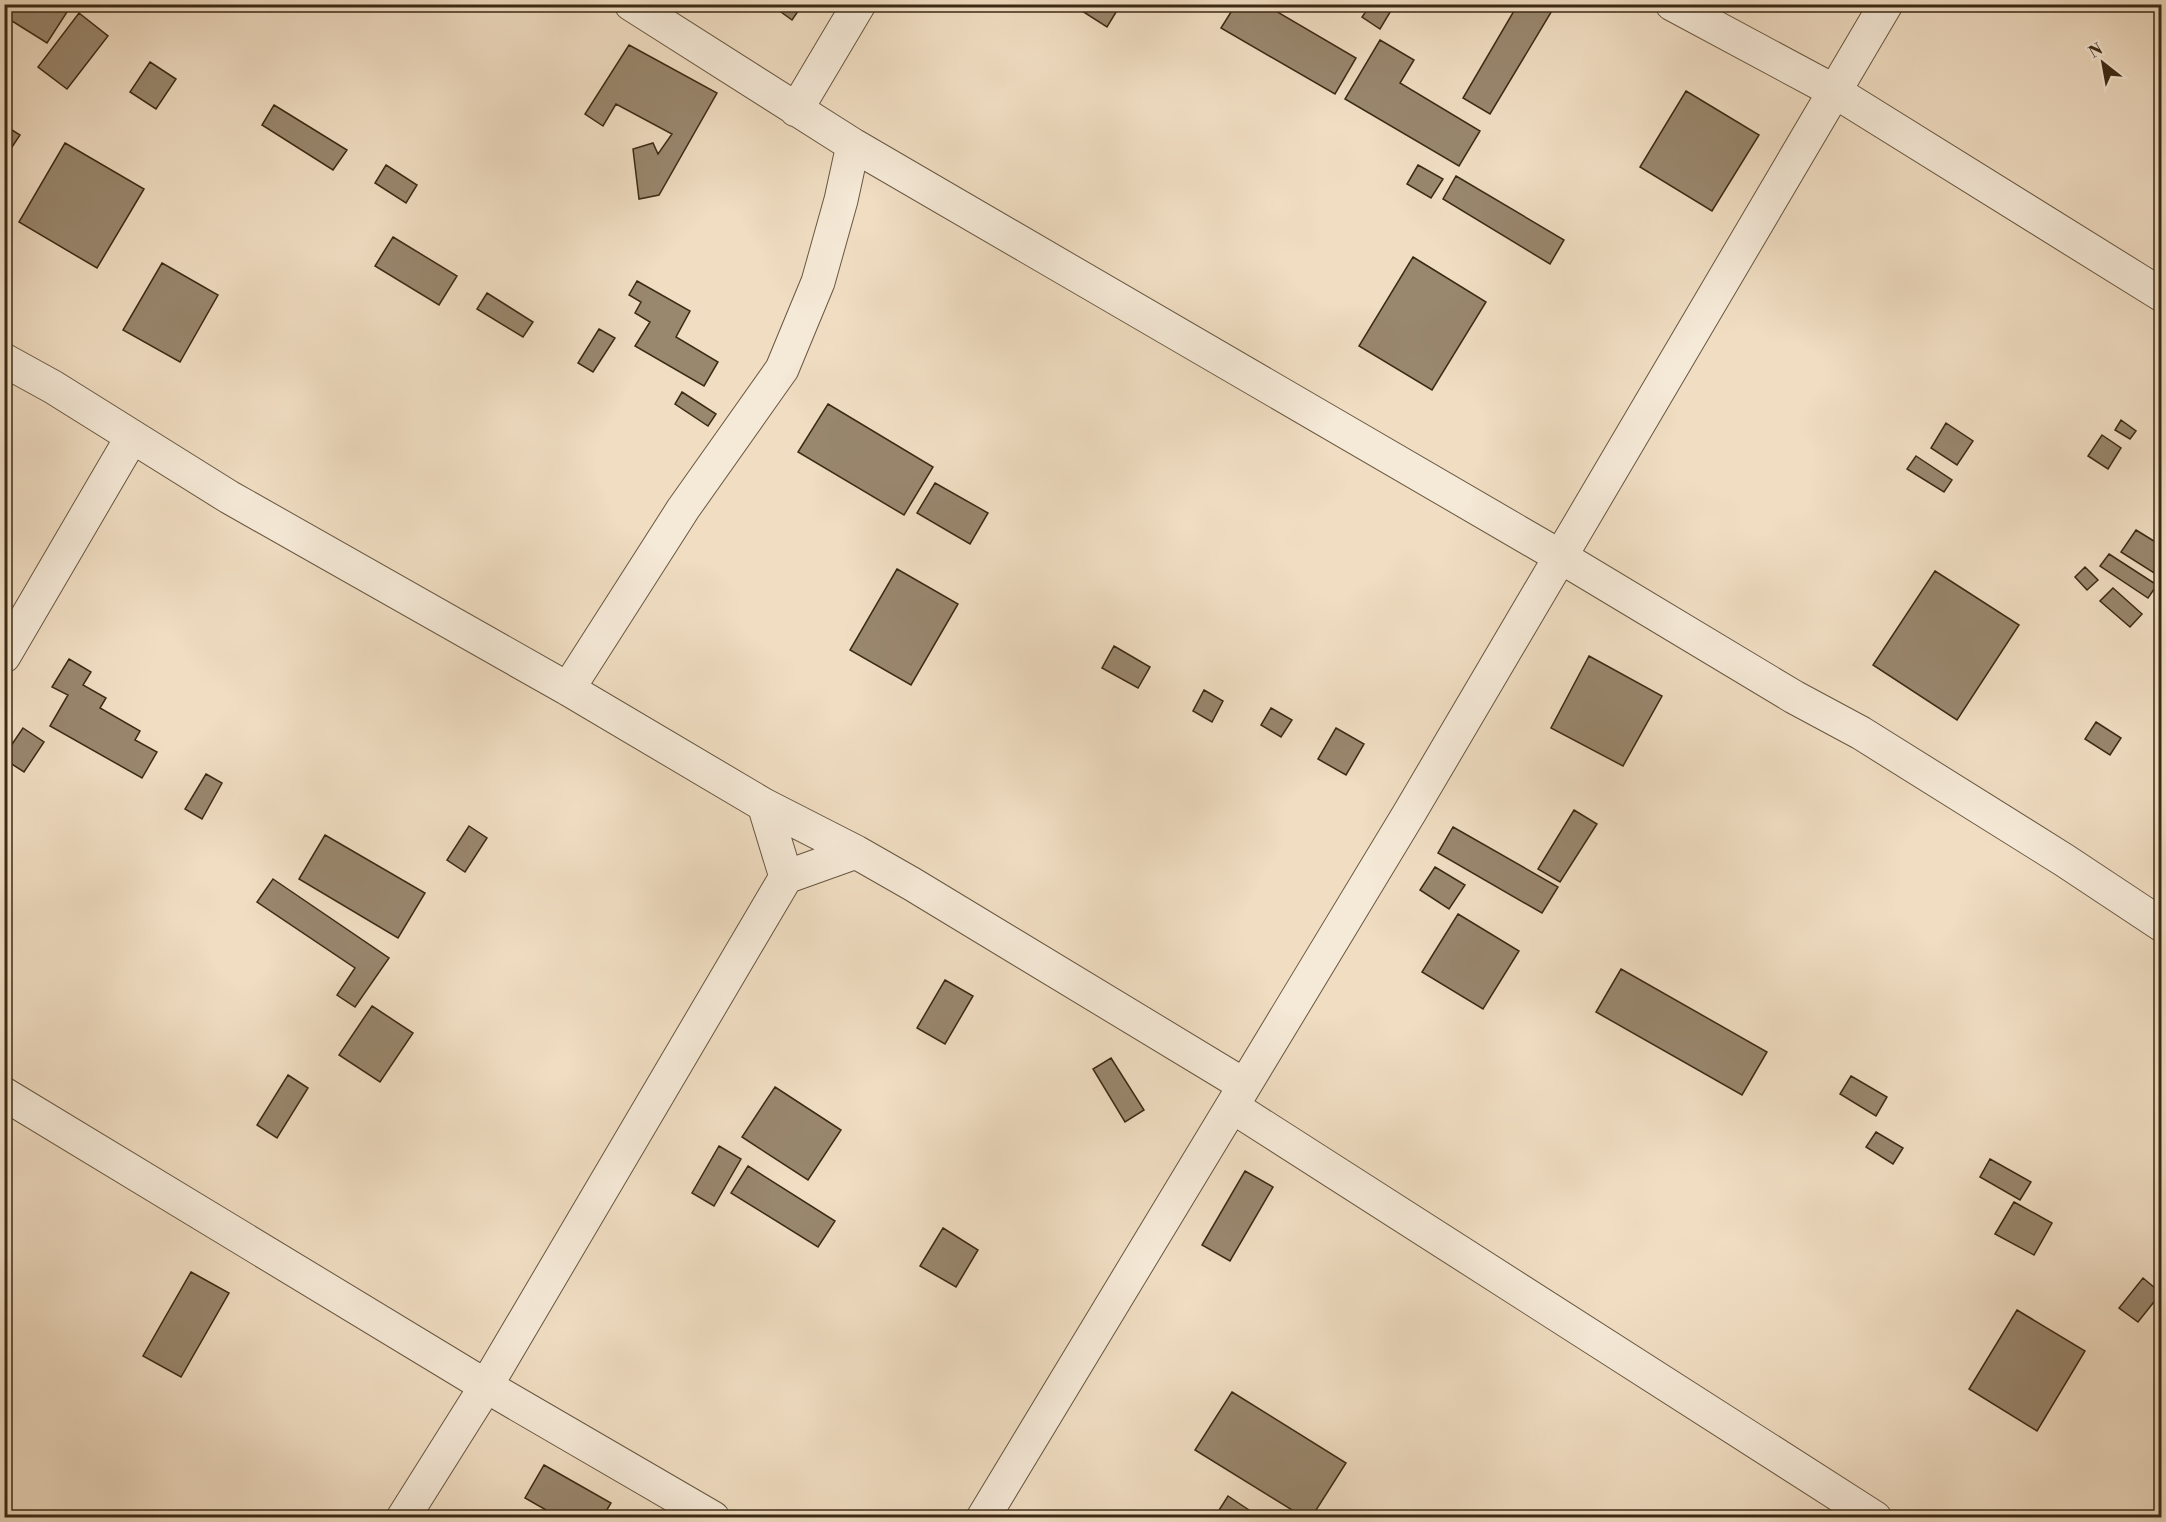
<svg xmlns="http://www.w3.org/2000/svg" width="2166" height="1522" font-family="'Libre Bodoni',serif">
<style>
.building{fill:#99876e;stroke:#3b2a14;stroke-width:1.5}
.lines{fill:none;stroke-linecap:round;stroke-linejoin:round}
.street-casing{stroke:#685740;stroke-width:35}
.street{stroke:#f5e9d7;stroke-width:33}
</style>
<rect width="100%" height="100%" fill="#f0ddc2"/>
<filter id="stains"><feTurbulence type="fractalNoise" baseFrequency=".00333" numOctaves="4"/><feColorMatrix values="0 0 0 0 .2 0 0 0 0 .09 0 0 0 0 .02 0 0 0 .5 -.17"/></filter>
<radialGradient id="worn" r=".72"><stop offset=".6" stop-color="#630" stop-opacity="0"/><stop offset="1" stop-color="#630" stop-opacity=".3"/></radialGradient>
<path class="building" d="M4,4H55L67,12L47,43L4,16Z
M770,4H803L792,20Z
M1071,4H1121L1107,27Z
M1236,4H1264L1356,58L1335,94L1221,28Z
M1371,4H1395L1380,29L1362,17Z
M1518,4H1556L1490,114L1463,98Z
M79,13L108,36L67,89L38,67Z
M1380,40L1414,60L1400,83L1480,131L1459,166L1345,99Z
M629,45L717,93L659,195L639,199L633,149L653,143L658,154L672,134L616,104L603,126L585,114Z
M150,62L176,79L156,109L130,92Z
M1686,91L1759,135L1712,211L1640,167Z
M274,105L347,150L333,170L262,125Z
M4,125L20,135L4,159Z
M65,143L144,189L97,268L19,222Z
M386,165L417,185L406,203L375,183Z
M1418,165L1443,179L1431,198L1407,184Z
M1456,176L1564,240L1550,264L1443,199Z
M393,237L457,276L439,305L375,266Z
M1413,257L1486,302L1432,390L1359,346Z
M162,263L218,295L180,362L123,330Z
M637,281L690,311L676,337L718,362L704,386L635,346L650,322L635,313L641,302L629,295Z
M487,293L533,322L523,337L477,309Z
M599,329L615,338L593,372L578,363Z
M682,392L716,414L708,426L675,404Z
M828,404L933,467L904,515L798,452Z
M2121,420L2136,431L2130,439L2115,430Z
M1946,423L1973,441L1957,465L1931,448Z
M2102,435L2121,448L2108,469L2088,456Z
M1916,456L1952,480L1944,492L1907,469Z
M935,483L988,513L970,544L917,513Z
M2136,530L2162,546V578L2121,552Z
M2109,554L2157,585L2148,598L2100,566Z
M2085,567L2098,580L2087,590L2075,577Z
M897,569L958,604L911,685L850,650Z
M1935,571L2019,625L1957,720L1873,665Z
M2113,588L2142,614L2130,627L2100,601Z
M1114,646L1150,667L1138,688L1102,668Z
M1589,656L1662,696L1623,766L1551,728Z
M69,659L91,672L83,685L106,698L100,708L140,731L135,740L157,752L142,778L50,726L68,695L52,687Z
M1204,690L1223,701L1212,722L1193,711Z
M1271,708L1292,720L1281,737L1261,725Z
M2096,722L2121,738L2110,755L2085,739Z
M23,728L44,742L24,772L4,759V756Z
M1336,728L1364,744L1346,775L1318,759Z
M206,774L222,783L202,819L185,809Z
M1574,810L1597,824L1560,882L1538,869Z
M469,826L487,838L465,872L447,860Z
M1453,827L1558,887L1542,913L1438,853Z
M325,835L425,893L398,938L299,879Z
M1435,867L1465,885L1449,909L1420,890Z
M273,879L389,958L355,1007L337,995L355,968L257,902Z
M1458,914L1519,951L1483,1009L1422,972Z
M1621,969L1767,1052L1742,1095L1596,1012Z
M945,980L973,996L945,1044L917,1028Z
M372,1006L413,1033L380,1082L339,1055Z
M1111,1058L1144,1110L1125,1122L1093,1069Z
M288,1075L308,1088L277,1138L257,1125Z
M1851,1076L1887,1097L1876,1116L1840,1094Z
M775,1087L841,1130L808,1180L742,1137Z
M1876,1132L1903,1148L1893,1164L1866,1147Z
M719,1146L741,1159L714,1206L692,1193Z
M1990,1159L2031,1182L2020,1200L1980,1177Z
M748,1166L835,1221L818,1247L731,1193Z
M1245,1171L1273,1187L1230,1261L1202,1245Z
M2014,1202L2052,1223L2034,1255L1995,1234Z
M943,1228L978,1250L956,1287L920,1266Z
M191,1272L229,1293L181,1377L143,1356Z
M2143,1278L2161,1293L2138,1322L2119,1308Z
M2017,1310L2085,1351L2037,1431L1969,1389Z
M1232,1392L1346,1463L1311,1518H1305L1195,1450Z
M544,1465L611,1503L602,1518H560L525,1498Z
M1228,1496L1261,1518H1214Z"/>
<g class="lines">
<g class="street-casing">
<path id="street" d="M631,4L853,145L1561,557L1794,697L1861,733L2064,860L2162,925
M1672,4L1834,91L2162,295
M796,110L859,4
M4,360L53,387L229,497L568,689L764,805L856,852L912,884L1244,1085
M4,656L132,437
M568,689L683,509L782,369L818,282L841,200L853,145
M764,805L786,877
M4,1094L486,1386L713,1518
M1233,1107L1875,1518
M403,1518L486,1386L786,877L856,852
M983,1518L1410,812L1886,4"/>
</g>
<use href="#street" class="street"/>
</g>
<rect width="2166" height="1522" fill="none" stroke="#f0ddc2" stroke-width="24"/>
<rect x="6" y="6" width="2154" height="1510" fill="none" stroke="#3b2a14" stroke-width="3"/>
<rect x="12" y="12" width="2142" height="1498" fill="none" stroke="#3b2a14" stroke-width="1.5"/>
<g transform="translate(2103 63) rotate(329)" stroke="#f5e9d7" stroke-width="4.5" paint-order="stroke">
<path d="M0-4.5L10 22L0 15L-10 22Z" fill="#3b2a14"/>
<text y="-9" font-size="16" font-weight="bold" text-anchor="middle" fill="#3b2a14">N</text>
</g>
<rect width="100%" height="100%" filter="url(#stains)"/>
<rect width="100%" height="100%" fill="url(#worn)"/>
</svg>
